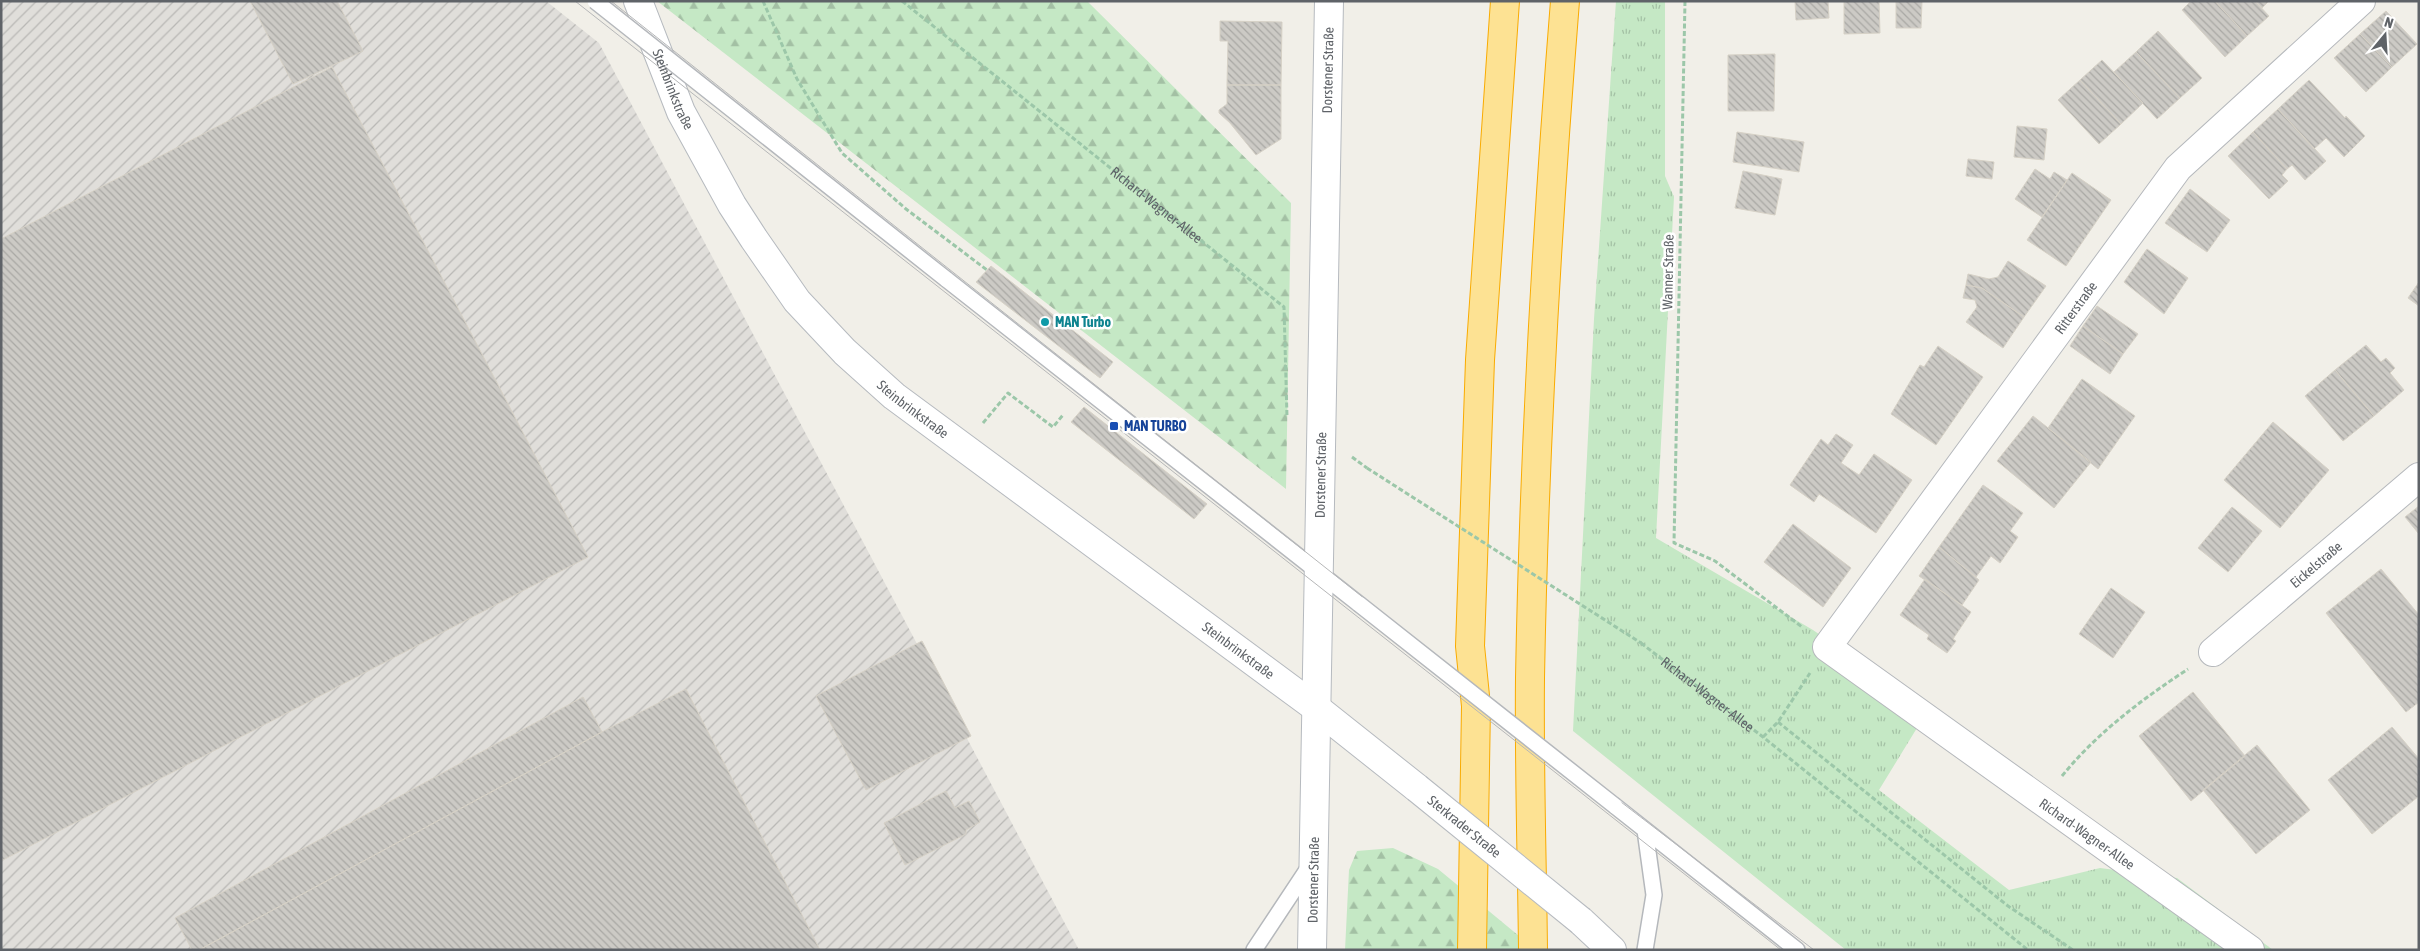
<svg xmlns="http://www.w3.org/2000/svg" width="2420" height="951" font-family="'Asap Condensed',sans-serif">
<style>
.industrial{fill:url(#industrial-furrows)}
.grass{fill:url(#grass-tufts)}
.forest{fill:url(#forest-firs)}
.building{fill:url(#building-back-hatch);stroke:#d6d1c6}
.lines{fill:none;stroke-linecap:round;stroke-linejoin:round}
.lane-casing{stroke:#b5b8bc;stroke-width:18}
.street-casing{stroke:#b5b8bc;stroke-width:30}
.secondary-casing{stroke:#b6babf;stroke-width:30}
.highway-casing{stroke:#f9ab00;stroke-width:30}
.path{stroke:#9cc7a9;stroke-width:3;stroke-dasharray:5 2.5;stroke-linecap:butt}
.lane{stroke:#fff;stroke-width:15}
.street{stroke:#fff;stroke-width:28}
.secondary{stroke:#fff;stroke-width:28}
.highway{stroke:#fde293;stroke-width:28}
.tram{stroke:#b6b7b8;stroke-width:1}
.lane-bridge-casing{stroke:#b5b8bc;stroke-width:18;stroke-linecap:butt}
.secondary-bridge-casing{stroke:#b6babf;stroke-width:30;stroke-linecap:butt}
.path-bridge{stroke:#9cc7a9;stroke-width:3;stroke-dasharray:5 2.5;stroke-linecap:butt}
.lane-bridge{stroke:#fff;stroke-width:15}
.secondary-bridge{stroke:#fff;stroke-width:28}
.culture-dot{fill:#0f9aa8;stroke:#fff;stroke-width:2}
.transit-dot{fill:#1a4fb4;stroke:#fff;stroke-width:2}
.labels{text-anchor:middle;stroke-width:5;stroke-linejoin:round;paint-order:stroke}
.street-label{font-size:14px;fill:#5f6368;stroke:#fff}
.culture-label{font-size:14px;font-weight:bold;fill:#0d838f;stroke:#fff;text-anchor:start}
.transit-label{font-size:14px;font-weight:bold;fill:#164399;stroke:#fff;text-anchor:start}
</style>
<defs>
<pattern id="industrial-furrows" width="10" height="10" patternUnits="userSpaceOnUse" patternTransform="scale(1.25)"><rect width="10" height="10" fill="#e0deda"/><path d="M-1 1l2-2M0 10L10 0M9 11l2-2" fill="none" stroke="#b9b8b5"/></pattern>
<pattern id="grass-tufts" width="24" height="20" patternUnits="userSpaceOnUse" patternTransform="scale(1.25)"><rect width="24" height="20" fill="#c5e8c5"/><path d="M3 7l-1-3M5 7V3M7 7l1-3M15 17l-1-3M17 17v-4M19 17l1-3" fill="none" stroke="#a3c0a4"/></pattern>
<pattern id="forest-firs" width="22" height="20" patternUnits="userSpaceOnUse" patternTransform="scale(1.25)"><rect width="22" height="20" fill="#c5e8c5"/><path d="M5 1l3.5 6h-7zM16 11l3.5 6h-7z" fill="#a3c0a4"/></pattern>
<pattern id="building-back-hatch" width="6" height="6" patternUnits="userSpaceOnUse" patternTransform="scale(1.25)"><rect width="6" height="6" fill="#cccac5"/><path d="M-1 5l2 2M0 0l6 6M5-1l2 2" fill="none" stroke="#a9a8a4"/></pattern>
</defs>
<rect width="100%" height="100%" fill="#f1efe8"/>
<path class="industrial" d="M1,1H546L599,43L1079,950H1Z"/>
<path class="grass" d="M1616,1H1665V176L1674,197L1656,538L1813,630L1928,710L1879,790L2009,890L2100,868L2177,878L2273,950H1846L1573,731L1594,319Z"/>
<path class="forest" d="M657,1H1087L1291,203L1286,489Z
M1393,848L1438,869L1536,950H1345L1349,870L1357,851Z"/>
<path class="building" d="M250,1H337L363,51L293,84Z
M1795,1H1828L1829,18L1796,20Z
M1844,1H1879L1880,33L1844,34Z
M1896,1H1922L1921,28H1896Z
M2191,1H2215L2247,36L2225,57L2182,10Z
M2215,1H2255L2269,16L2247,36Z
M2255,1H2269L2262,8Z
M2386,11L2417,44L2392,67L2360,34Z
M1220,21L1282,22L1281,85H1227L1228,41H1220Z
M2158,31L2202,78L2180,98L2136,52Z
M2360,34L2392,67L2366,92L2334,58Z
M2136,52L2180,98L2157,119L2114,72Z
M1775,54L1774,111H1728V55Z
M2102,60L2143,103L2121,124L2080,80Z
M332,67L588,557L1,861V239Z
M2080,80L2121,124L2099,144L2058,100Z
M2309,80L2345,118L2346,116L2365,136L2344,157L2326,138L2314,149L2278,109Z
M1227,85H1281V139L1256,155L1230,123L1219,113V110L1227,104Z
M2278,109L2326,161L2305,180L2292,165L2287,169L2253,132Z
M2017,126L2047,129L2044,160L2014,157Z
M1737,132L1804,142L1799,172L1733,162Z
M2253,132L2287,169L2282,175L2288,181L2269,199L2228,156Z
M1968,159L1994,162L1992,179L1966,176Z
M2035,169L2050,179L2054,172L2067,180L2042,217L2015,199Z
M1743,171L1782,179L1775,215L1735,208Z
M2072,173L2111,200L2066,266L2027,240Z
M2190,189L2230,220L2207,252L2165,223Z
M2147,249L2188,278L2164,314L2124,282Z
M2008,261L2046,286L2024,317L1982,288L1966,285L1968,274L1989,279L1998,277Z
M991,266L1113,362L1100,378L976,282Z
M2419,282V306L2408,298Z
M1966,285L1982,288L2024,317L2003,348L1966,322L1977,307L1975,300L1963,298Z
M2097,306L2138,334L2123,354L2083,326Z
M2083,326L2123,354L2110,374L2070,346Z
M2366,345L2381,362L2386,358L2395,368L2390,373L2404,390L2374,416L2335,370Z
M1938,346L1983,377L1936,445L1891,414L1920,365L1924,367Z
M2335,370L2374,416L2343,441L2305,396Z
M2082,379L2135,416L2098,469L2048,428Z
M1084,407L1207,504L1194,519L1071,422Z
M2033,416L2091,462L2054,508L1997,461Z
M2273,422L2329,470L2280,528L2224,480Z
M1836,434L1853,445L1841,463L1859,475L1874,454L1912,480L1876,533L1819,494L1814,502L1790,485L1821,439L1828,445Z
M1983,485L2023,513L2010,531L2018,537L2000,563L1991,556L1976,577L1939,547Z
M2419,506V534L2405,517Z
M2232,507L2262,531L2228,572L2198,548Z
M1793,524L1851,568L1823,607L1764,562Z
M1939,547L1979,580L1962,605L1919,576Z
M2381,569L2419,615V702L2406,712L2326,613Z
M1925,579L1971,612L1953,639L1956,641L1947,653L1927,639L1929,635L1900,615Z
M2111,588L2145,612L2113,658L2079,634Z
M922,641L971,736L866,790L816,696Z
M686,689L820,950H199L602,732Z
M2193,692L2245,756L2191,801L2139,736Z
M583,697L602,732L199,950H192L175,918Z
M2392,727L2419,759V796L2372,834L2328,780Z
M2257,745L2310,810L2256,854L2203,790Z
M946,791L955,808L969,801L980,822L966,830V834L905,865L884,823Z"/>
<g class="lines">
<g class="lane-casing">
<path id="lane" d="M946,279L1359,604
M1615,806L1797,950
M1254,950L1311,864
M1645,950L1654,895L1645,830"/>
</g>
<g class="street-casing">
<g id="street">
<path id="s3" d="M2213,652L2419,477"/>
<path id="s4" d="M2250,950L1827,647L2178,168L2361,1"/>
</g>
</g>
<g class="secondary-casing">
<g id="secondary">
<path id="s5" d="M638,1L681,112L732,205L754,239L797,301L845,352L894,396L1315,707L1417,788"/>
<path d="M1581,921L1612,950"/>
<path id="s6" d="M1312,950L1329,1"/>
</g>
</g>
<g class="highway-casing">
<path id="highway" d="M1472,950L1476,706L1470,646L1480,360L1505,1
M1533,950C1532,859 1529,768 1530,678C1534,452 1547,226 1565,1"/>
</g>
<g class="path">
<path d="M763,1L797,79L842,153L906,209L987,270"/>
<path id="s1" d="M902,1L1284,307L1287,417"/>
<path d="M1685,1L1674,543L1715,561L1802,627"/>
<path d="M983,423L1008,393L1053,427L1063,415"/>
<path d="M1352,457L1367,468"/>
<path id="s2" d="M1641,643L1763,737L2028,950"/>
<path d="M1778,722L2008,906L2073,950"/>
<path d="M1763,737L1778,722L1810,673"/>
<path d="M2062,776C2097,733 2141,700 2188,669"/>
</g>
<use href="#lane" class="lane"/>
<use href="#street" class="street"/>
<use href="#secondary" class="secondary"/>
<use href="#highway" class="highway"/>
<path class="tram" d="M575,1L1781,950
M611,1L1621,802L1814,950"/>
<g class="lane-bridge-casing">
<path id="lane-bridge" d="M595,1L946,279
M1359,604L1615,806"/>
</g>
<g class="secondary-bridge-casing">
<g id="secondary-bridge">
<path id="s7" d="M1417,788L1581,921"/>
</g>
</g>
<path class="path-bridge" d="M1367,468L1641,643"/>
<use href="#lane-bridge" class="lane-bridge"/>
<use href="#secondary-bridge" class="secondary-bridge"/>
</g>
<circle class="culture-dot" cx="1045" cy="322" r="5"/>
<rect class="transit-dot" x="1109" y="421" width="10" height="10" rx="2.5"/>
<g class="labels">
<g class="street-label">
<text dy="5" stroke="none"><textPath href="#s6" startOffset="880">Dorstener Straße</textPath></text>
<text dy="5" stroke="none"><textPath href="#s5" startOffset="95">Steinbrinkstraße</textPath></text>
<text dy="5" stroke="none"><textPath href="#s1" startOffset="326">Richard-Wagner-Allee</textPath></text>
<text transform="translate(1668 272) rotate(-89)" y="5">Wanner Straße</text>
<text dy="5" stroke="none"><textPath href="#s4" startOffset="941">Ritterstraße</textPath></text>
<text dy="5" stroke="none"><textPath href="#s5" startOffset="500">Steinbrinkstraße</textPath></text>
<text dy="5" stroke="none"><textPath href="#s6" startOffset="475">Dorstener Straße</textPath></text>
<text dy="5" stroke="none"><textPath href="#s3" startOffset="135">Eickelstraße</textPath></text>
<text dy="5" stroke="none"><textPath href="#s5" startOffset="905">Steinbrinkstraße</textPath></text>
<text dy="5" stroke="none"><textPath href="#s2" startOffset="84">Richard-Wagner-Allee</textPath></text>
<text dy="5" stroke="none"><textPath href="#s7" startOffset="61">Sterkrader Straße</textPath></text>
<text transform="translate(2087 834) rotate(35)" y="5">Richard-Wagner-Allee</text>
<text dy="5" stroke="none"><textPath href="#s6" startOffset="70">Dorstener Straße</textPath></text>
</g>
<g class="culture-label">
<text x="1055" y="327">MAN Turbo</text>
</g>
<g class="transit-label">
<text x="1124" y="431">MAN TURBO</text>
</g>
</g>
<rect width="2420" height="951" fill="none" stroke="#5f6368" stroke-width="5"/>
<g transform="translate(2385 35) rotate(18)" stroke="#ffffff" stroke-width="4" paint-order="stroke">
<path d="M0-4L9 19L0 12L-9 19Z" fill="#5f6368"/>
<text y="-8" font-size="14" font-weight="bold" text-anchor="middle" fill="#5f6368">N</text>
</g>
</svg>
